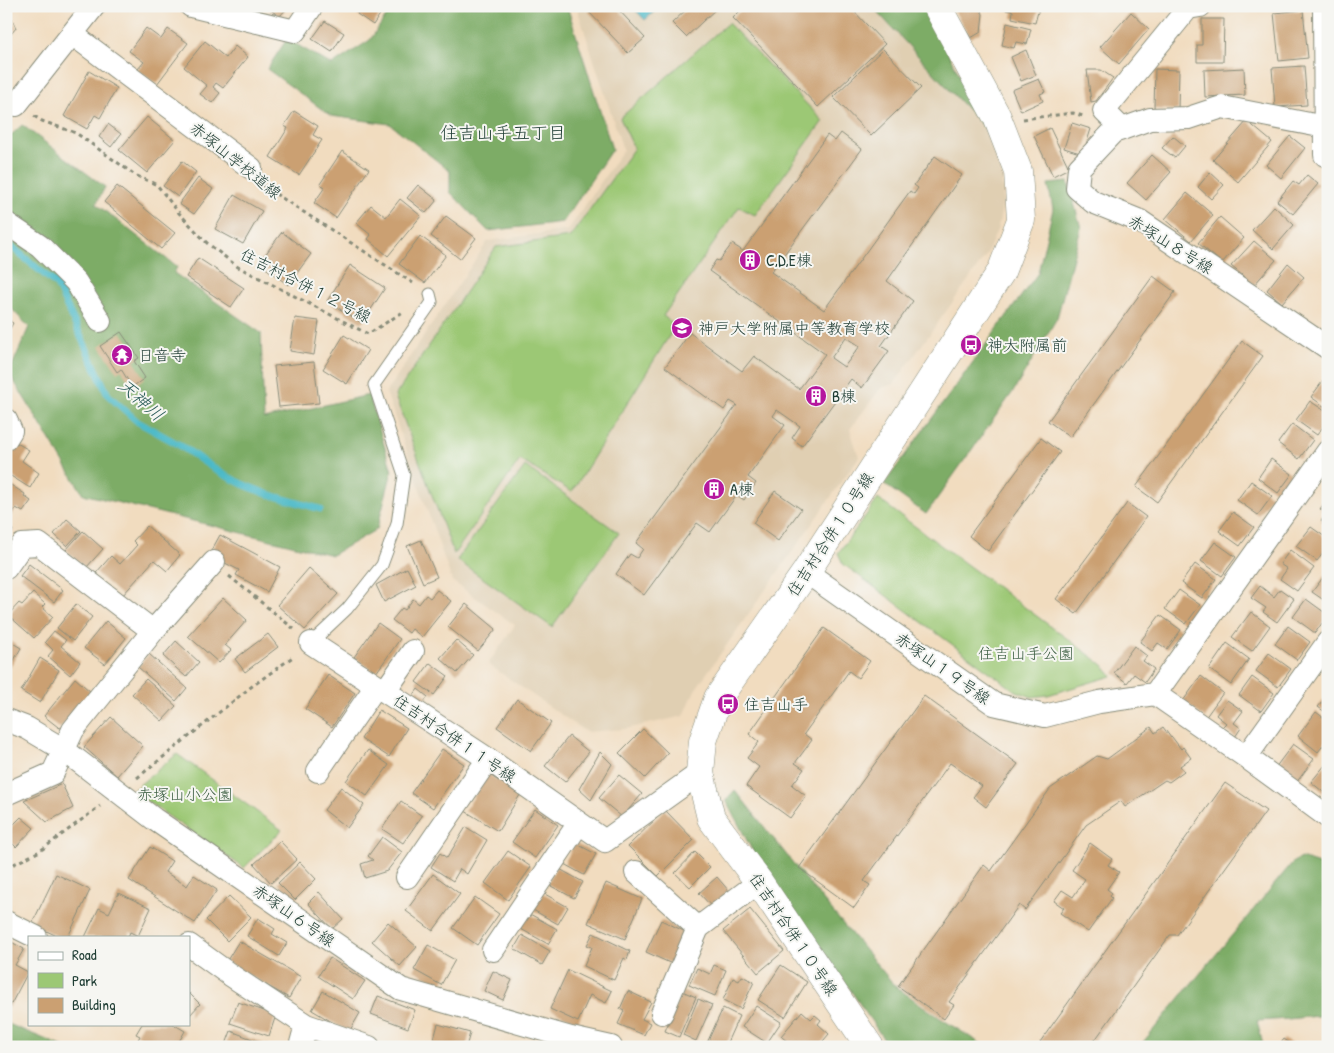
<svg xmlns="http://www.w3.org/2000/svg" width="1334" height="1053" font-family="'Patrick Hand','Klee One',sans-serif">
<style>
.built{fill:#e0cfb2}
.green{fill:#9cc875;stroke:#5e8254}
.forest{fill:#7dac66;stroke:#4e744d}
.water{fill:#4cb9c7;stroke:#367b7e}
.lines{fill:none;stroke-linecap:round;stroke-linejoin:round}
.stream{stroke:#4cb9c7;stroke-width:7}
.building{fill:#cba072;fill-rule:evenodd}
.lane-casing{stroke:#888c7a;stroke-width:13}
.street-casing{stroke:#888c7a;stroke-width:24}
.secondary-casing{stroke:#888c7a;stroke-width:29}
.path{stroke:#888c7a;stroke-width:3;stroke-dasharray:4 4;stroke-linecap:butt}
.lane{stroke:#fff;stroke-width:11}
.street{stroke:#fff;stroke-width:22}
.secondary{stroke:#fff;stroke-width:28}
.labels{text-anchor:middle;stroke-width:4;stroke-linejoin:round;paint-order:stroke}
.street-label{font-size:16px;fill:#1f3d34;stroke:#f6f6f2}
.poi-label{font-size:16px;fill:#1f3d34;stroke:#f6f6f2;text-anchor:start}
.park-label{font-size:16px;fill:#3e6044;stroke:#f6f6f2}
.neighbourhood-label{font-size:18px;fill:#1f3d34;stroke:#f6f6f2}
.water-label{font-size:18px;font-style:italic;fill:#2a5c59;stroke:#f6f6f2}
</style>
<rect width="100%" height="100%" fill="#f6f6f2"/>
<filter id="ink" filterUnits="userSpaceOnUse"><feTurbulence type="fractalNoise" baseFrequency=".02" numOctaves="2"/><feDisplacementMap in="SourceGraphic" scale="10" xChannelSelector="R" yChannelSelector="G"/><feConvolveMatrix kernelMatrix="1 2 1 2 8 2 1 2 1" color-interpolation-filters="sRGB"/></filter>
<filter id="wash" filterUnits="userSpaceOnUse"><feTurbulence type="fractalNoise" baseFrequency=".0096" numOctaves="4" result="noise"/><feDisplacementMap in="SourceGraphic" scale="20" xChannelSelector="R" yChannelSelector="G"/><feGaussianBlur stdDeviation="1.12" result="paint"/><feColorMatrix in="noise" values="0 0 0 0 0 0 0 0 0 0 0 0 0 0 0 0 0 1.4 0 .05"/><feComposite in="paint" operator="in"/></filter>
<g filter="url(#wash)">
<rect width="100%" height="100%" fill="#f1dcbf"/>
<path class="built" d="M580,6H872L992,136L996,149L1002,176L1003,202L998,228L987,254L894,384L881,388L850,429L859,457L695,690L684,716L625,729L586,732L488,664L515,625L452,581L386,392L488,241L568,230L623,150L578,11Z"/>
<path class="green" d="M728,23L823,121L755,215L739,207L663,316L676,325L572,492L520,460L454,554L395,396L496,247L570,237L634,148L620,118Z
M525,466L619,533L552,627L457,560Z
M878,499L1103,665L1112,676L1048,695L1032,697L1014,690L843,564L838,553Z
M177,754L282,830L244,868L132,791Z"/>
<path class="forest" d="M393,6H567L612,149L563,222L488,231L450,192V171L390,124L331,116L267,69L287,39L332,65L370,40Z
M872,6H923L992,136Z
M22,125L105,187L96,204L177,267L174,273L261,333L264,419L369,395L392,471L377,529L332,555L83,494L9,373L29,327L6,303V140Z
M1068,182L1081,228L1057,318L1015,389L926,514L884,484L1038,273L1053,209L1048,184Z
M735,790L812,887L896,987L940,1018L986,1047H889L828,957L755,856L726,800Z
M1301,858L1328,867V1015L1288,1019L1257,1021L1263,1045L1262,1047H1139L1293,862Z
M6,1023L64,1047H6Z"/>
<path class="water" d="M632,6H660L645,20Z"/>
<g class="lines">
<path class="stream" d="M6,242L57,285L108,395L138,422L178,444L219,472L242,484L267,494L320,509"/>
</g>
<g id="blocks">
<path class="building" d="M6,6L16,28L6,40Z
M267,6H289L279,17Z
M363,6H384L385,7L373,25L357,14Z
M593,6H615L645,38L628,53L588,11Z
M690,6H719L686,37L672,23Z
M745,6H849L885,44L818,107L733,18Z
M958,6H978L983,14L981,32L971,38L953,9Z
M1007,6H1030L1039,8L1035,23L1012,18L1013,11L1006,10Z
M1303,10L1308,58L1279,61L1274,13Z
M1131,12L1149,29L1119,64L1100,47Z
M1202,19H1224L1223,62H1197V45H1202Z
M325,21L344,33L332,52L312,39Z
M1007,23L1031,29L1027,44L1016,42L1014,48L1002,45Z
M146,28L161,39L168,29L188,43L157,84L137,70L144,62L129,51Z
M205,41L226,58L235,46L248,57L223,88L216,83L213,87L220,93L212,103L200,94L207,86L184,67Z
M883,49L921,88L871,136L833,97Z
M1026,50L1036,75L1021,81L1011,57Z
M1304,66L1307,105L1275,107L1272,68Z
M1244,68L1245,95L1205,97L1204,70Z
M1155,69L1179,70L1178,110L1154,109Z
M1087,70H1101L1113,78L1096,101L1091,102Z
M89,71L117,88L100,118L95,115L87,129L64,116Z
M1039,79L1045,92L1040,94L1043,101L1021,111L1012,90Z
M294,111L318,126L313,135L322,140L299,175L270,157L288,128L284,126Z
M147,117L175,140L147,173L119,150Z
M1247,121L1272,142L1238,182L1213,160Z
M1072,123L1091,129L1083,154L1064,148Z
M108,124L121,134L111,147L99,137Z
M1050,128L1069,168L1053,176L1034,136Z
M841,133L862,149L771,272L824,310L910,191L914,194L918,188L914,185L935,156L962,175L887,281L913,301L881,346L889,351L862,388L851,379L802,446L792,438L800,426L777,410L773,416L785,425L748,477L756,483L744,500L737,495L710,532L697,523L644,595L616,574L630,554L637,558L643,549L636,543L737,405L730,401L724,410L665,367L690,333L742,371L754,356L799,389L825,354L709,271L716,260L719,261L732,244L743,251L827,135L835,141ZM846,337L860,346L844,367L831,358Z
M1173,136L1185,146L1175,158L1162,148Z
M1290,136L1305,148L1281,178L1266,165Z
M342,151L369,169L336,218L314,203L325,187L320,184Z
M1152,155L1171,172L1146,200L1127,183Z
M182,161L196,172L178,197L163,186Z
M1210,172L1224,185L1211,199L1198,187Z
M1307,175L1318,184L1293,214L1277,201L1293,181L1299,185Z
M198,178L213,189L194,214L179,204Z
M418,185L437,200L426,213L407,198Z
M117,186L175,233L161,249L104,202Z
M1187,193L1213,215L1191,241L1165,219Z
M234,195L262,211L243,244L215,229Z
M400,199L421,216L388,256L368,239L371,235L356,223L371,205L386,217Z
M1274,206L1294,225L1273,249L1252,230Z
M446,216L476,238L460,259L431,236Z
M1220,217L1244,238L1222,263L1198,243Z
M282,232L311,254L288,285L259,263Z
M420,236L446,255L425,283L399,264Z
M1254,241L1276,260L1254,285L1231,266Z
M198,258L244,288L231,307L186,277Z
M1288,263L1304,277L1282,303L1267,290Z
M350,265L385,288L362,323L327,301Z
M1153,276L1175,292L1070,437L1048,421Z
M295,318L319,321L314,355L290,351Z
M6,319L13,323L6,336Z
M121,332L139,358L134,361L145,378L132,387L121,369L117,372L100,346Z
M344,335L368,350L347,384L323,369Z
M1242,341L1263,356L1157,502L1136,487Z
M314,362L319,403L279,407L274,366Z
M1325,378L1328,380V409L1311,397Z
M1310,401L1328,413V420L1317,435L1296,420Z
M1292,424L1313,440L1299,459L1278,443Z
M1041,438L1060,452L988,551L969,536Z
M15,442L29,450L22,461L39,473L30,488L6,473V466L8,463L6,462V455Z
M1271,459L1292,474L1278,493L1258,478Z
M1251,481L1272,496L1258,515L1237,500Z
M6,482L25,494L24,496L31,501L23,512L16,508L10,517L6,515Z
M775,491L801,509L778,541L753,523Z
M1328,498V525L1321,521L1327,513L1320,509Z
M1127,503L1146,517L1076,614L1056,599Z
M1233,512L1254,527L1240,546L1219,531Z
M67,519L81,531L67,546L54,534Z
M6,526L13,530L6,541Z
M147,526L180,555L167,571L154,560L122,596L96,573L111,556L120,564L137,545L133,541Z
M1311,527L1328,539V547L1317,561L1296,546Z
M83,531L103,549L86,568L66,550Z
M220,535L280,567L267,592L236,575L239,570L209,555Z
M421,540L437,577L423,583L407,546Z
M1215,542L1236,557L1222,576L1201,561Z
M1290,550L1314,568L1297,591L1280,579L1287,569L1280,564Z
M29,564L63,590L54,602L20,576Z
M1195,564L1216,579L1202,598L1181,583Z
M309,568L338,594L305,630L277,605Z
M407,568L416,585L384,602L376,585Z
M1328,571V603L1312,592Z
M1260,586L1274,597L1280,589L1294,599L1277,622L1263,612L1266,608L1251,598Z
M437,590L451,601L422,637L412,629L409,633L392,620L402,608L405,610L413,599L419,604L426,595L430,598Z
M1179,590L1200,605L1186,624L1165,609Z
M33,593L45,604L42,607L53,617L34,638L8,615L19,603L22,605Z
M223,598L247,620L225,645L231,650L219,663L188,636Z
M1306,599L1328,615L1315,633L1293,617Z
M76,604L92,617L73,641L57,628Z
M466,604L496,629L478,651L448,627Z
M1251,612L1270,626L1252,651L1232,637Z
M1160,615L1181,630L1167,649L1158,643L1152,651L1140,642Z
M106,621L126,638L105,664L84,648Z
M378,623L400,639L376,673L354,657Z
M1288,626L1310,642L1297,660L1275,644Z
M824,628L870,661L858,678L849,671L804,734L812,740L795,763L804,769L792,785L806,796L790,818L746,786L759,767L747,758L759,742L749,734Z
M54,631L66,640L61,646L80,662L70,675L48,656L53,650L45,642Z
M268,634L278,647L245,672L235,659Z
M6,639L21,648L6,674Z
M456,640L473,655L457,673L440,658Z
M176,641L199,662L186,677L163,656Z
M1227,643L1249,659L1231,685L1209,669Z
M1134,646L1147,656L1143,661L1154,669L1145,682L1134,674L1127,683L1114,673Z
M1269,653L1291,669L1278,687L1256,671Z
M149,654L187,688L176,701L138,667Z
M40,658L59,670L40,703L21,691Z
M430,663L448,676L434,695L416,682Z
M328,675L355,693L332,727L305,709Z
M1201,676L1223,693L1205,718L1183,701Z
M1252,677L1274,693L1261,711L1239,695Z
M75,678L91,692L61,728L58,727L44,716Z
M146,679L176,706L162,721L132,694Z
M418,689L428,697L420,707L411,699Z
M1328,695V714L1318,707Z
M924,696L1018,764L986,807L973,797L982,786L950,763L864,881L870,885L854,908L799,868Z
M517,699L551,723L531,751L497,727Z
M1227,700L1243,711L1234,723L1241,728L1235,737L1222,727L1226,723L1216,715Z
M379,710L407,728L389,757L361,739Z
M1316,712L1328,721V739L1318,752L1298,736Z
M111,717L143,746L117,776L84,747Z
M1151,727L1155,733L1163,727L1171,738L1172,737L1181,749L1183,747L1191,758L1180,766L1184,771L1169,782L1165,780L1125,807L1121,801L1086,825L1025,910L1019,905L949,1002L954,1005L944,1019L898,986L984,865L991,871L1050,789L1097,756L1107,759Z
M643,729L668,753L645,778L619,753Z
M569,736L589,752L565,782L545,766Z
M1293,744L1314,759L1296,783L1275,768Z
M442,749L464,764L433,808L411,793Z
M368,750L389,765L367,796L346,781Z
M600,752L612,764L591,800L579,789Z
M1326,764L1328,765V796L1311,782Z
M488,774L520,795L498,831L465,811Z
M619,775L642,794L622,817L599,798Z
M1225,783L1266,811L1177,935H1170L1090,1047H1047L1040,1042Z
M62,784L73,808L47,822L24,801Z
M341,787L364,805L347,828L324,810Z
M401,801L422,816L403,843L382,829Z
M535,809L558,825L535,858L512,842Z
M665,810L694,840L658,876L628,846Z
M21,817L34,828L16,847L6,837V832Z
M466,827L487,840L467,874L460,869L453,881L431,867L440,853L447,858Z
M382,837L402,852L387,871L365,878L361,864L373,860L368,856Z
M280,841L297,859L271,883L254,864Z
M575,843L596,854L584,875L564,864Z
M1090,843L1112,859L1108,865L1119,872L1107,889L1112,893L1110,896L1112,898L1088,932L1060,913L1064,908L1054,901L1062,890L1073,897L1085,879L1072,870Z
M150,847L172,861L165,872L187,886L194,875L217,890L195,923L129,880Z
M508,851L531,867L508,900L485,883Z
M695,852L710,867L690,887L675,873Z
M300,862L316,879L295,900L278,883Z
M556,867L583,882L574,898L547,884Z
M56,874L90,890L68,937H59L32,924Z
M433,874L460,894L433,931L406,911Z
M717,877L729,891L712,907L699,893Z
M606,883L642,899L625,939L588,923Z
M319,892L343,919L332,929L308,903Z
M119,893L151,908L138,936L130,932L128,937H85L99,908L109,913Z
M543,893L568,907L558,924L533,910Z
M229,896L251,917L227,941L206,920Z
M475,897L499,914L477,945L453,928Z
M750,909L784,951L758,973L723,931Z
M528,913L557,929L548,944L519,928Z
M258,918L275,929L272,934L287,943L279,956L247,936Z
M661,920L686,932L672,964L646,952Z
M388,922L417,947L400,966L372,941Z
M593,933L630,951L627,960L624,958L614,980L584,966L592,947L587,945Z
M522,935L550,951L542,965L514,949Z
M6,939L24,949L15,965L28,972L9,1008L6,1006Z
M239,941L301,977L289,998L226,962Z
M428,945L455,960L441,985L414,970Z
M330,958L365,981L353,999L318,976Z
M714,965L726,970L715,996L689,985L697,968L710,974Z
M781,965L807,982L785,1017L758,1000Z
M568,970L612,991L606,1003L590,995L578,1022L550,1009Z
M493,971L512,980L503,1000L484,991Z
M742,976L754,982L741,1009L723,1000L733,978L739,981Z
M323,991L360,1013L349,1032L312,1010Z
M628,991L651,1002L642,1019L650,1023L644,1035L618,1024L624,1011L620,1009Z
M682,991L696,997L679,1037L665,1031Z
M189,993L200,1004L189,1016Z
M378,996L415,1010L408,1028L371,1014Z
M698,999L712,1005L696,1041L683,1035Z
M238,1002L276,1015L269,1036L230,1023Z
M756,1006L781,1022L767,1043L742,1027Z
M723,1008L739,1016L725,1047H715L707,1043Z
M802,1011L811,1019L815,1015L821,1020L818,1024L829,1034L818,1047H791L792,1046L781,1036Z
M142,1024H173L185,1031L176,1047H134L140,1036L136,1034Z
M438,1024L470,1033L466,1047H436L432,1046Z
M231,1031L273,1047H225Z
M1284,1039L1296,1047H1278Z"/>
</g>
</g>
<g filter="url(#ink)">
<use href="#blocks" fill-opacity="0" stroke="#888c7a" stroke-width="1"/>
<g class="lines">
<g class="lane-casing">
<path id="lane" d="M311,643L347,609L382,565L397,524L404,475L374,385L432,302L430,294"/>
</g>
<g class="street-casing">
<path id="street" d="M191,6L295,31L312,6
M1200,6L1188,8L1104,111L1122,129L1150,119L1189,118L1222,107L1325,127
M1324,6L1325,155L1328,156
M72,34L251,168
M16,105L94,6
M1122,129L1113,132L1079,168L1077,188L1093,202L1140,221L1328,348
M6,223L40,246L76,282L100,321
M6,420L11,431L6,439
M6,568L22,545L39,544L153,631
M806,572L994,704L1045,716L1099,702L1155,694L1246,757L1328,817
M311,643L488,759L605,841L700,773
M385,691L413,651
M1155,694L1328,451
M6,720L27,728L64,750L154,819L401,989L571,1038L611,1047
M1246,757L1328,642
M318,771L376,686
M6,794L53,773L73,730L153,631L214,562
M636,872L698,928L759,882
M407,877L488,759
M6,922L36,937
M189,945L229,974L306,1025L369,1047
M493,950L579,823
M662,1013L698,928
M300,1047L306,1025"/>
</g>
<g class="secondary-casing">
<path id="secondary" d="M870,1047L759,882L711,818L700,773L703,741L718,698L806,572L1001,272L1021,220L1018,171L997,117L937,6"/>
</g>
<path class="path" d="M34,116L42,121L76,133L135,175L157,185L179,213L207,243L238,267L368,334L403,312
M1023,119L1073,113L1083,116
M262,185L416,285
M229,576L294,629
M137,778L251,687L294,656
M6,868L40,851L100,806"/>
<use href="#lane" class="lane"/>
<use href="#street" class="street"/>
<use href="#secondary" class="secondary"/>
</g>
</g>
<defs>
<g id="building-disc" transform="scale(1.125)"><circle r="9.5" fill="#b5179e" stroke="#f6f6f2"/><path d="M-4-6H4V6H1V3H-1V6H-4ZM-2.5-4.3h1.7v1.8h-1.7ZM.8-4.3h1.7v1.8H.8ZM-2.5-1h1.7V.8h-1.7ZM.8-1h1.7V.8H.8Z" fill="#fff"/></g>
<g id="school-disc" transform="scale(1.125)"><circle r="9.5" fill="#b5179e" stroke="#f6f6f2"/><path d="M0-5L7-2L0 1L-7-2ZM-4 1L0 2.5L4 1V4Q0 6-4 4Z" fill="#fff"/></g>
<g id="bus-disc" transform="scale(1.125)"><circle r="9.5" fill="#b5179e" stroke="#f6f6f2"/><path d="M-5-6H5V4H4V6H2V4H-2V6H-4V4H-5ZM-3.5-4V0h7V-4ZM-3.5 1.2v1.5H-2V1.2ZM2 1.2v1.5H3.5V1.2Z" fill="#fff"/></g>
<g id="temple-disc" transform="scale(1.125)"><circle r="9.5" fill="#b5179e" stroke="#f6f6f2"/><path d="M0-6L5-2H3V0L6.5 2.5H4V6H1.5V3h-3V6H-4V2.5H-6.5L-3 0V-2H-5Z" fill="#fff"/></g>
</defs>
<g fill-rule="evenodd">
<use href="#building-disc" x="750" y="260"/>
<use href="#school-disc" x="682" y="328"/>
<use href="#bus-disc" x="971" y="345"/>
<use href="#temple-disc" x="122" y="355"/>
<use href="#building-disc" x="816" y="396"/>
<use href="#building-disc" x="714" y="489"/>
<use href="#bus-disc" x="728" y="704"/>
</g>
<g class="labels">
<g class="street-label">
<text transform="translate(236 160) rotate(39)" y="6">赤塚山学校道線</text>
<text transform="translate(1171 244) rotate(32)" y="6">赤塚山８号線</text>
<text transform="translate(306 285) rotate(27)" y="6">住吉村合併１２号線</text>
<text transform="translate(830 534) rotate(-57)" y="6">住吉村合併１０号線</text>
<text transform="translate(943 668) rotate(35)" y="6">赤塚山１９号線</text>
<text transform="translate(455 738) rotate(34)" y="6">住吉村合併１１号線</text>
<text transform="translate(294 915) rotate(35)" y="6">赤塚山６号線</text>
<text transform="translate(794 934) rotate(56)" y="6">住吉村合併１０号線</text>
</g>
<g class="poi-label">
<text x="766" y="266">C,D,E棟</text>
<text x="698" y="334">神戸大学附属中等教育学校</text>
<text x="987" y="351">神大附属前</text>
<text x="138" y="361">日音寺</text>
<text x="832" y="402">B棟</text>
<text x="730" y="495">A棟</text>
<text x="744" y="710">住吉山手</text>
</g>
<g class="park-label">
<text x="1026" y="659">住吉山手公園</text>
<text x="185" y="800">赤塚山小公園</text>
</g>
<g class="neighbourhood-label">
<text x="503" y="139">住吉山手五丁目</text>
</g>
<g class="water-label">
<text transform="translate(141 400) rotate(41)" y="6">天神川</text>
</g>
</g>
<rect width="1334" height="1053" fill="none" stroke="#f6f6f2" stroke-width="25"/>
<rect x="28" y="936" width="162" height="90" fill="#f6f6f2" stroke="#a0aca6"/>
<rect x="38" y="952" width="25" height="8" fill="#ffffff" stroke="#a0aca6"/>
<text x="72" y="960" font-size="15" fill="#1f3d34">Road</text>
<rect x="38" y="973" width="25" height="15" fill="#9cc875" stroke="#a0aca6"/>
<text x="72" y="986" font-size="15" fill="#1f3d34">Park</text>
<rect x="38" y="998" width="25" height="15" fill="#cba072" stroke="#a0aca6"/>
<text x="72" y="1010" font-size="15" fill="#1f3d34">Building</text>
</svg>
